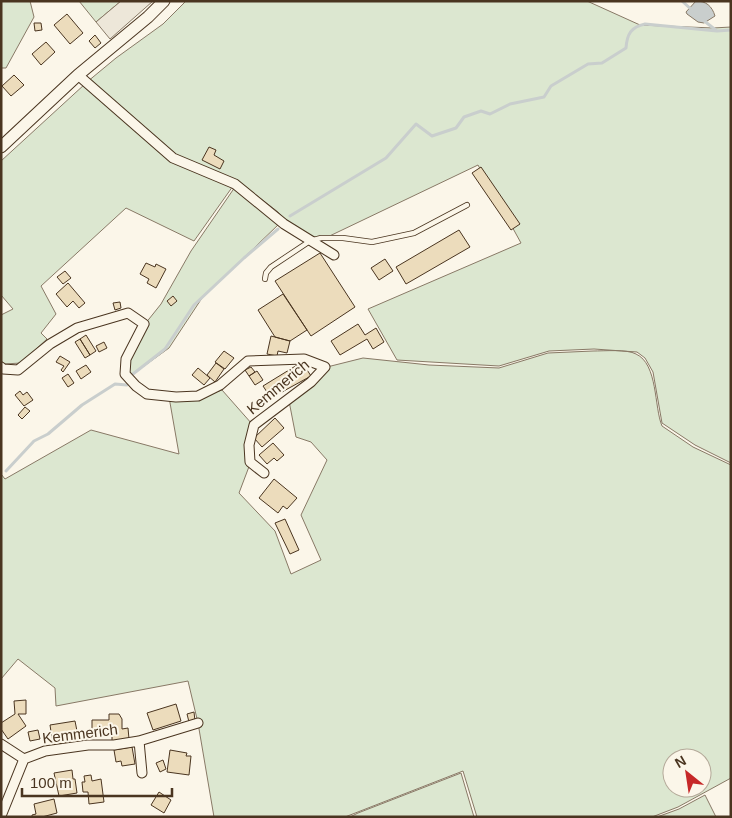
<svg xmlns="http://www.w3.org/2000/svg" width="732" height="818" font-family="Helvetica,sans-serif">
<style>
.green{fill:#dce7d0;stroke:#887966;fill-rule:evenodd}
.parking{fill:#ede7d9;stroke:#887966}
.water{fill:#c9cecd;stroke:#887966}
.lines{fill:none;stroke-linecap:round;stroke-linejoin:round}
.stream{stroke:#c9cecd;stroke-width:3}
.building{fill:#ecdcbc;stroke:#4a3520}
.service-casing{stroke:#4a3520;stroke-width:6}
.minor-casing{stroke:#4a3520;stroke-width:11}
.tertiary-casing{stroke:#4a3520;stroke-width:13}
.service{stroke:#fbf6e9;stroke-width:4.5}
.minor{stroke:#fbf6e9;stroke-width:9}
.tertiary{stroke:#fbf6e9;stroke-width:11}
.labels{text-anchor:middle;stroke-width:4;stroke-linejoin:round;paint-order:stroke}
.street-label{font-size:15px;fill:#4a3520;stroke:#fbf6e9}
</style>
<rect width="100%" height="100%" fill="#fbf6e9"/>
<path class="green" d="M1,1H30L34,17L6,68H1Z
M79,1H121L96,22Z
M186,1H587L640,25L713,28L731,27V463L695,445L662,423L653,372L645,358L637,352L594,349L549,351L499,366L397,360L368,309L521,243L478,165L317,242L287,222L278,212L238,181L215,174L174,156L87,82L116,58L163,24Z
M85,84L157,147L233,186L194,241L126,208L41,286L56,314L41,333L47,339L21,363L4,364L1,360V315L13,309L1,295V161Z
M235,187L279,224L202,298L169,348L129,377L128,359L145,324L161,304L191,251Z
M593,351C604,351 627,349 636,354C658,364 654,407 662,426L693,447L731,465V778L678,807L652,817H477L463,771L345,817H214L198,723L188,681L56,706L55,688L18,659L1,679V474L5,479L91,430L179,454L169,397L198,398L222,390L252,424L250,464L239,493L275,531L291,574L321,560L301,515L327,460L311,442L296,437L289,401L327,367L363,358L429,365L499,368L548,353ZM672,758H702V788H672Z
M461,773L474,817H350L358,813Z
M705,795L716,817H657L679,809Z"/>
<path class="parking" d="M121,1H153L110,39L96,22Z"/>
<path class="water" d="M696,1C706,1 712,6 715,16L704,23L698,22L687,14L686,12Z"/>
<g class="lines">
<path class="stream" d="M682,1L693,11
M703,20L717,31L731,30
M290,216L386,158L416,124L432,136L456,128L464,117L481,111L490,114L510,104L544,97L551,86L588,64L602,63L626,48C627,34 631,27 645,24L717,31
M133,374L165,349L194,305L244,258L278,229
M6,471L34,441L48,434L82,405L115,384L127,385"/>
</g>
<path class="building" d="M67,14L83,33L70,44L54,25Z
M34,23H41L42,30L35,31Z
M95,35L101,43L95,48L89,41Z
M46,42L55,52L41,65L32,54Z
M14,75L24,85L11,96L2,86Z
M209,147L216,150L214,155L224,161L220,169L202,160Z
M481,167L520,224L511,230L472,173Z
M459,230L470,247L406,284L396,267Z
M320,253L355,307L311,336L275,281Z
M385,259L393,271L379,280L371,268Z
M146,263L155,267L156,264L166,269L156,288L147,283L149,279L140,274Z
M65,271L71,278L63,284L57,277Z
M68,283L85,303L79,308L73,301L67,307L56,294Z
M283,294L307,330L290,341L275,337L258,310Z
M173,296L177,301L171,306L167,301Z
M120,302L121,308L115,310L113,303Z
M358,324L365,335L376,328L384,342L373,349L367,339L340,355L331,341Z
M86,335L96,351L90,355L80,339Z
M271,336L290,341L287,353L278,351L277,356L267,354Z
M80,339L90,355L85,358L75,342Z
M104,342L107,348L99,352L96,346Z
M224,351L234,358L225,369L215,362Z
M60,356L70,362L63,372L61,370L64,366L56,362Z
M302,362L311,376L271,398L263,386Z
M216,363L224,369L215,382L207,375Z
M86,365L91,372L81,379L76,371Z
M251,367L255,372L249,376L245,370Z
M198,368L210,378L204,385L192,375Z
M257,371L263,380L255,385L249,376Z
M68,374L74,383L68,387L62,378Z
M20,391L23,395L27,392L33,400L24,406L15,395Z
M25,407L30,411L22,419L18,415Z
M275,418L284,428L262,447L254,438Z
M273,443L284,455L277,461L274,458L267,464L259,455Z
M274,479L297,498L287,509L283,506L278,513L259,498Z
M285,519L299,550L290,554L275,523Z
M26,700V714H18L26,726L8,739L1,729V723L15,714L14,701Z
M176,704L181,721L153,730L147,713Z
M194,712L195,721L189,722L187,714Z
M109,714H119L122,719V729L128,728L129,739L112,741V730H92V720H109Z
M75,721L77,731L68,733L70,742L53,745L50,725Z
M38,730L40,739L30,741L28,732Z
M132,747L135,764L122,766L121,761L116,762L114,750Z
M170,750L187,753L186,756H191L189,775L167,772Z
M163,760L166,769L160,772L156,763Z
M72,770L73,779H75L77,793L59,796L54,773Z
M91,775L92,781L101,779L104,802L89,804L88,792H83L82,782H85L84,776Z
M159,792L171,800L164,813L151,805Z
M54,799L57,813L42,817H32V815L36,814L34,804Z"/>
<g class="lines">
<g class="service-casing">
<path id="service" d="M265,279L266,273L271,267L310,241L321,238H343L372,242L414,233L467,205"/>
</g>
<g class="minor-casing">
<path id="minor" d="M78,75L173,158L235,184L284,224L334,255
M1,367L3,369L18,370L50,344L77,328L128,313L144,324L126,359L125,374L136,386L147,394L176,397L198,396L220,385L248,361L304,359L325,367L311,382L254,425L249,445L250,462L264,473
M139,741L142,773
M1,744L24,759L1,816
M24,759L45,751L88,745H114L139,741L198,723"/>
</g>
<g class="tertiary-casing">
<path id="tertiary" d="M1,147L78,75L148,17L164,1"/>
</g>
<use href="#service" class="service"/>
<use href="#minor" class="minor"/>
<use href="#tertiary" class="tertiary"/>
</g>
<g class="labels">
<g class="street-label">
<text transform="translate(278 387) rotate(-40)" y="5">Kemmerich</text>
<text transform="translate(80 734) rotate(-7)" y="5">Kemmerich</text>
</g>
</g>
<rect width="732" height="818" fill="none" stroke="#4a3520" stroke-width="5"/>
<g transform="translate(687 773) rotate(330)"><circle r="24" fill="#fbf6e9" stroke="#b4a999"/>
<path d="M0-4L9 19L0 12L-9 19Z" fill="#c62828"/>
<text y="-8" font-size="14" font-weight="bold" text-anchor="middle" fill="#4a3520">N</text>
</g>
<path d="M22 788v8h150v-8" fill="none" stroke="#4a3520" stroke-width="2.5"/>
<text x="30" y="788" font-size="15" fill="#4a3520" stroke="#fbf6e9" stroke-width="4" paint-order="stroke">100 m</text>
</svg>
